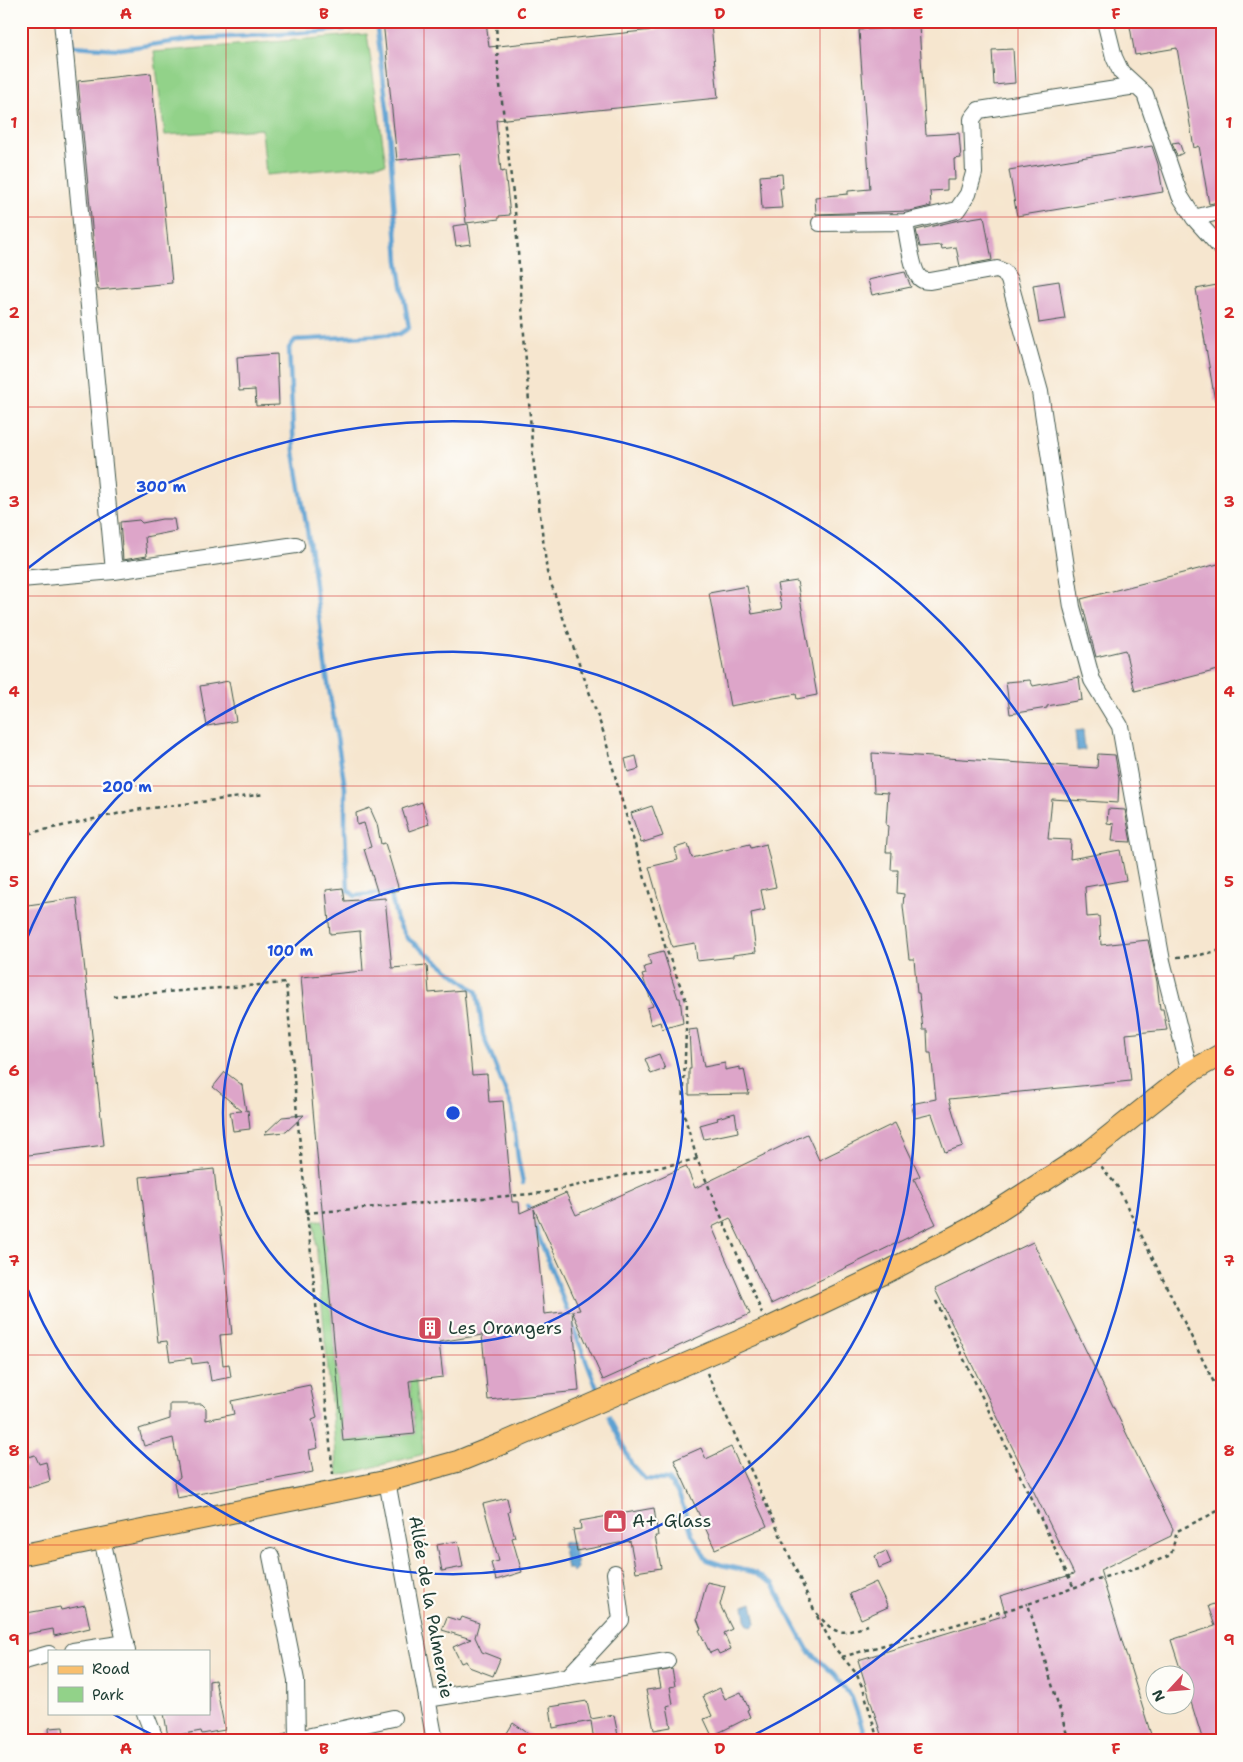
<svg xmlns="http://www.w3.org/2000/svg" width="1243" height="1762" font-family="'Shantell Sans',sans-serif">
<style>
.green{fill:#92d289;stroke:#58885e}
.water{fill:#5da1d2;stroke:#3e6f83}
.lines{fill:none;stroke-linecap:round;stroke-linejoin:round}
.stream{stroke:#5da1d2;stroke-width:4.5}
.building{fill:#dda5c9}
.minor-casing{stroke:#3f564b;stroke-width:18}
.major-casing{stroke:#3f564b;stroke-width:23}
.path{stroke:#3f564b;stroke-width:2.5;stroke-dasharray:4 4;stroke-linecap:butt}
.minor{stroke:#fff;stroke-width:16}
.major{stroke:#f9bf6d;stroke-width:21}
.grid{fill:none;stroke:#d62828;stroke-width:1;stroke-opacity:0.55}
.ring{fill:none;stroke:#1d4ed8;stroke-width:2.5}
.labels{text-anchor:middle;stroke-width:4.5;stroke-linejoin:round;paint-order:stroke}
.poi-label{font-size:18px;fill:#1f3d34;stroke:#fdfcf7;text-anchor:start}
.street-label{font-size:18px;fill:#1f3d34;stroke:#fdfcf7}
.centre{fill:#1d4ed8;stroke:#fdfcf7;stroke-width:2.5}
.ring-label{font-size:15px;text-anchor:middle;font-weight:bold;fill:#1d4ed8;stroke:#fdfcf7;stroke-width:4.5;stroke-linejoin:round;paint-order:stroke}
.neatline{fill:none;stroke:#d62828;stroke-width:2}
.grid-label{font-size:16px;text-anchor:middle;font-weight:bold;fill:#d62828}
</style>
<rect width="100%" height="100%" fill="#fdfcf7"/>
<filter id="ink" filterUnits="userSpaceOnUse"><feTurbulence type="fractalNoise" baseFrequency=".02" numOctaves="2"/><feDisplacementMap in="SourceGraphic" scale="10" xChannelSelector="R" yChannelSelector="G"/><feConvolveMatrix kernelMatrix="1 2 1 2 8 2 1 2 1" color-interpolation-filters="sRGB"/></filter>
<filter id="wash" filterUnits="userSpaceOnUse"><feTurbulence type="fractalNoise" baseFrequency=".0096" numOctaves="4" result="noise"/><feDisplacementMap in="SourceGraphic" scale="20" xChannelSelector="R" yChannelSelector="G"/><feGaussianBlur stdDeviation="1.12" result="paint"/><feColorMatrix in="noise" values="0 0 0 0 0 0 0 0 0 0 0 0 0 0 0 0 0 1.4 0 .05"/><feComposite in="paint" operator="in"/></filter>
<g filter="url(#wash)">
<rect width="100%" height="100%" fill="#f6e6cf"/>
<path class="green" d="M367,34L386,164L266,175L262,129L165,135L154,52Z
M323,1220L343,1441L415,1434L406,1355L413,1354L424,1454L338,1476L314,1221Z"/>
<path class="water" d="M1083,730L1085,750L1077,751L1075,731Z
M573,1541L577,1568L573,1572L570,1569H567L562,1543Z
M752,1603L756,1623L752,1627L747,1624L744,1606Z"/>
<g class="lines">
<path class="stream" d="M71,21L72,46L120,49L194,39L319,32L376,25
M376,21L388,115L398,261L409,328L400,334L295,340L289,348L294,452L311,553L325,665L345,787V829L348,890L355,896L390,892L397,920L407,938L477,992L483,1035L512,1108L518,1158L523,1183
M528,1206L530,1215
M534,1224L569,1315
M572,1325L598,1391
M609,1417L632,1465L645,1479L668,1480L679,1494L692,1534L707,1560L722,1565L753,1572L774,1584L784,1606L808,1650L834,1674L852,1698L867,1741"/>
</g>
<g id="blocks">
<path class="building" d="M383,21H486L489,47L711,24L718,98L496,120L501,172L505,171L510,215L499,216V219L466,223L459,154L397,160Z
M1129,21H1220L1222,32V201L1209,204L1199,146L1194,148L1177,48L1135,55Z
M919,26L926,135L959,133L961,158L954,159L955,180H947V190L930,191L931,206L910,211L816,214L815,197L848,194V191L870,189L859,30Z
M1013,49L1015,83L994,85L992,50Z
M151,73L172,283L98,290L78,81Z
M1179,142L1183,153L1177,156L1172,143Z
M1152,146L1158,164L1163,192L1017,216L1009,170Z
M782,174L783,188H780L782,208L762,209L760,176Z
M984,216L992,260L960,266L956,247L942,249L941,245L920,247L916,230L959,220Z
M468,224L471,244L456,246L453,226Z
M905,272L911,287L872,295L868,280Z
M1059,281L1065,319L1039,323L1033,285Z
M1222,284V400L1215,401L1196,289Z
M277,354L279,405L256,406L255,390L239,391L237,357Z
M162,519H174L176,531L145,537L147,556L123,560L120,522L139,520L142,523Z
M1222,563V669L1135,691L1125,650L1096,657L1081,599Z
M797,581L817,695L797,699L796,694L730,706L709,593L747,586L752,614L782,609L777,584Z
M1079,677L1082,700L1047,706V708L1010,714L1006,682L1030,680L1033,686Z
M229,681L236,721L207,726L200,686Z
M872,753L1097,768L1098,754L1115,755L1119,779L1118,803L1052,799L1048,839L1071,840L1070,859L1120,850L1126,880L1085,887L1087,917L1099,916L1101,945L1148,940L1157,982L1160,1009H1163L1167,1030L1126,1034L1131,1081L949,1099L963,1146L945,1152L932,1114L915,1118L911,1104L936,1099L931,1053H928L927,1030H923L919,993H917L914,959H909L903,906L904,894L897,893L898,870H891L892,852H886L888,826L886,825L888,793L874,792Z
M636,756L639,769L628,772L625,759Z
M422,802L429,824L409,831L402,809Z
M652,806L663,836L641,843L631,813Z
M370,808L377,824L381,844L385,843L399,890L378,894L364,849L371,847L364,823L357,825L356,813Z
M1108,809L1125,810L1131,842L1112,841L1114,824L1107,823Z
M688,844L692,858L750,844L751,848L766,844L776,887L761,890L765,910L751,913L756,952L733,955V957L697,961L695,943L672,947L649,867L678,860L675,848Z
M343,888L345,901L385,898L392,968L427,965L429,993L464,990L472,1075L487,1074L489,1102L503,1101L512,1202H519L520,1213L566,1193L576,1215L686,1166L695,1188L807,1134L819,1160L895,1123L920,1176L914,1179L936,1224L771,1304L730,1218L712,1227L750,1314L603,1380L572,1311L580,1310L534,1209L544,1314L572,1311L579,1391L488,1400L482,1335L439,1342L443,1377L409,1381L415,1434L343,1441L301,977L363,971L360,931L330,934L326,890Z
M77,898L104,1145L21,1156V906Z
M663,951L678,998H680L683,1023L662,1029L660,1022L651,1025L647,1008L653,1006L642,975L646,974L644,967L651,965L648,955Z
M697,1029L704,1067L725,1063V1070L740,1067V1070L744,1069L749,1094L689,1095V1069H691L689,1030Z
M659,1054L665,1069L651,1074L645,1059Z
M225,1072L242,1085L246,1111L248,1110L250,1129L233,1131L230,1112L242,1111L213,1087Z
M735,1113L738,1132L704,1139L700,1125L718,1120L717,1118Z
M304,1115L286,1132L264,1134L282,1117Z
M214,1169L232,1334L220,1335L223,1365L229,1364L231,1377L211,1381L208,1362L192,1364L191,1358L170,1361L167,1341L158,1342L140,1177Z
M1033,1242L1173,1529L1171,1536L1100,1570L1153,1741H883L858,1660L1006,1615L1000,1596L1074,1574L935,1289Z
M310,1385L317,1418L312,1420L318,1448L309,1450L313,1472L177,1498L174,1482L180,1477L173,1438L144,1446L139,1429L170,1419V1404H202L206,1408V1420L234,1414L231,1401Z
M731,1447L767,1526L715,1549L674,1460L701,1448L706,1459Z
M35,1455L39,1464L46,1462L50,1481L28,1488L23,1467L26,1466L24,1458Z
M507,1498L510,1511L508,1512L515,1537L512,1538L522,1572L496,1580L491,1563L499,1561L483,1504Z
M654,1508L658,1536H655L661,1568L636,1572L630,1541L577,1551L573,1530L581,1529L580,1521Z
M458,1541L463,1567L442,1571L437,1545Z
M886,1551L891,1563L879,1568L875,1556Z
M707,1582L725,1586L720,1605L732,1629L724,1633L731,1649L719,1654L717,1650L710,1653L699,1630L701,1629L697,1619Z
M876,1582L888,1607L861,1619L850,1594Z
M1222,1601V1741H1203L1186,1686V1674H1182L1171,1640L1215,1626L1208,1606Z
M85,1605L90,1628L54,1636L53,1629L21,1635V1614L60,1607L61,1610Z
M447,1617L460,1621L462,1617L479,1623L475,1637L482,1652L500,1659L493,1676L469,1667L466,1661L461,1663L453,1647L471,1639L442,1630Z
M672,1669L675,1686L670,1687L673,1704L667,1706L671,1727L654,1730L646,1690L661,1688L658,1672Z
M215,1680L225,1730L202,1734L201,1731L168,1737L164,1713H209V1681Z
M720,1688L725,1699L741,1692L749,1709L747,1710L750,1717L712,1736L704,1719L712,1716L703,1696Z
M587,1701L591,1719L614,1715L619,1741H594L591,1721L553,1728L550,1707Z
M513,1723L539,1741H509L507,1733Z
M63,1727L65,1741H50L49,1728Z"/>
</g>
</g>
<g filter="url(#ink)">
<use href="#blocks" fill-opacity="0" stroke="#3f564b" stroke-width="1"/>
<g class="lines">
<g class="minor-casing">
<path id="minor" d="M62,21L114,571
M1105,21L1114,57L1121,72L1145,94L1180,196L1194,218L1219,246L1222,247
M1194,218L1222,211
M905,222C907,233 912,270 919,277C922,281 926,281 930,281L997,269L1004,272L1009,280L1040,392L1072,607L1092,680L1120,726L1162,961L1190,1072
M820,223L905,222L957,210L968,194L974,173L972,119L979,110L1136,86
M21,579L114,571L296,545
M387,1481L435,1741
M102,1539L127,1651
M271,1556L296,1680L297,1739
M73,1651L126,1643
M21,1662L49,1654
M568,1677L621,1620L615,1573
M427,1699L667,1661
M145,1713L156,1741
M288,1741L393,1718"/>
</g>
<g class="major-casing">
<path id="major" d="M21,1555L387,1481L459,1461L506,1442L769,1328L887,1272L971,1228L1089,1152L1190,1072L1222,1054"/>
</g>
<path class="path" d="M496,21L498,68L515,211L533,457L547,572L604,734L619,791L665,946L687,1003L683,1111L697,1159
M21,835L135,810L265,794
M1177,957L1195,956L1222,950
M113,996L286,983L297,1114L333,1474
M1101,1166L1117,1186L1222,1399
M306,1213L543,1193L697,1159L762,1313
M936,1301L1074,1588
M707,1373L814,1610C834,1634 838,1637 868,1625
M21,1519L24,1538
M817,1616L833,1646L856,1673L864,1691L878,1741
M842,1657L1028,1604
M1069,1741L1028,1604L1098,1579L1146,1565L1171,1555L1177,1531L1222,1509"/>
<use href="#minor" class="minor"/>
<use href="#major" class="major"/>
</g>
</g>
<path class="grid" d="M226,21V1741M424,21V1741M622,21V1741M820,21V1741M1018,21V1741M21,217H1222M21,407H1222M21,596H1222M21,786H1222M21,976H1222M21,1165H1222M21,1355H1222M21,1545H1222"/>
<g class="ring">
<circle cx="453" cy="1113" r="230"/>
<path d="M23 948A461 461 0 1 1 23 1278"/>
<path d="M161 1739A691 691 0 0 1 113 1714M23 572A691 691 0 1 1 745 1739"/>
</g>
<defs>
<g id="building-square" transform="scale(1.25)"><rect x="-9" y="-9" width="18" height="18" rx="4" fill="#d1495b" stroke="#fdfcf7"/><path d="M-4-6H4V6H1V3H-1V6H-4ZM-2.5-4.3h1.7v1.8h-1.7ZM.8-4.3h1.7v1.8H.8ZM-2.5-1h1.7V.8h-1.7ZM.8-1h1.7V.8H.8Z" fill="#fff"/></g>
<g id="shop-square" transform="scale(1.25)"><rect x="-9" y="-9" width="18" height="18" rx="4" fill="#d1495b" stroke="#fdfcf7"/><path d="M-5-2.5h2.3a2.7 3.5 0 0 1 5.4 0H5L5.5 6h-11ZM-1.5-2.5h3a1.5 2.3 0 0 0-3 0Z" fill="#fff"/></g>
</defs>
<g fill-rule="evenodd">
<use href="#building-square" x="430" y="1328"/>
<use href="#shop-square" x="615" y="1521"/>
</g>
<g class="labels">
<g class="poi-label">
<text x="448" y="1334">Les Orangers</text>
<text x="632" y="1527">A+ Glass</text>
</g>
<g class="street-label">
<text transform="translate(431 1607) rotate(80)" y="6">Allée de la Palmeraie</text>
</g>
</g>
<circle cx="453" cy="1113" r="8" class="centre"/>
<g class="ring-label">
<text x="161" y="492">300 m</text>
<text x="127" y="792">200 m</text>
<text x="290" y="956">100 m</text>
</g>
<rect width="1243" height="1762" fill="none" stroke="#fdfcf7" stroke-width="55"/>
<rect x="48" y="1650" width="162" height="65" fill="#fdfcf7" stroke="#a4b0a9"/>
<rect x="58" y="1666" width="25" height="8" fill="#f9bf6d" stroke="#a4b0a9"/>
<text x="92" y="1674" font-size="15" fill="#1f3d34">Road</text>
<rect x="58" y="1687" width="25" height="15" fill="#92d289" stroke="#a4b0a9"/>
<text x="92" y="1700" font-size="15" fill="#1f3d34">Park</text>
<g transform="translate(1170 1690) rotate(244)"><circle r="24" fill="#fdfcf7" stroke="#a4b0a9"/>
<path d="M0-4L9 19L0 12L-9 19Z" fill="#d1495b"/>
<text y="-8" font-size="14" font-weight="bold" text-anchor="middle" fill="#1f3d34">N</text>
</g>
<rect x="28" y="28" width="1188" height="1706" class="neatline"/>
<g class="grid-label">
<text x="126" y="19">A</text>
<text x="324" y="19">B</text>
<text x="522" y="19">C</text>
<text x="720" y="19">D</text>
<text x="918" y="19">E</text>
<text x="1116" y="19">F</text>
<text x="14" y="128">1</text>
<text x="1229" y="128">1</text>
<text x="14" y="318">2</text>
<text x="1229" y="318">2</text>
<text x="14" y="507">3</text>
<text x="1229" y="507">3</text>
<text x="14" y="697">4</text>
<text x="1229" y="697">4</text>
<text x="14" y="887">5</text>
<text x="1229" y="887">5</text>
<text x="14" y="1076">6</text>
<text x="1229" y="1076">6</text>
<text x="14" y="1266">7</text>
<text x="1229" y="1266">7</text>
<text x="14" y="1456">8</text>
<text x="1229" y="1456">8</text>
<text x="14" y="1645">9</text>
<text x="1229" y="1645">9</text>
<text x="126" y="1754">A</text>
<text x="324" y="1754">B</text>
<text x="522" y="1754">C</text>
<text x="720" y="1754">D</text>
<text x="918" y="1754">E</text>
<text x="1116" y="1754">F</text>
</g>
</svg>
